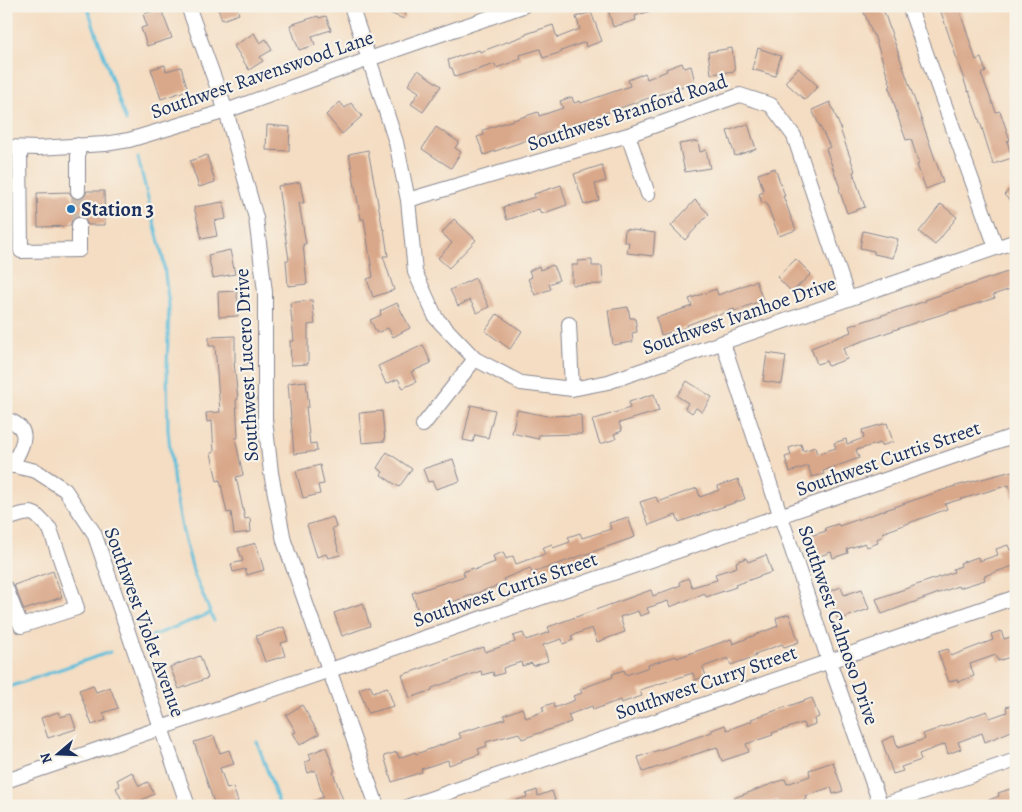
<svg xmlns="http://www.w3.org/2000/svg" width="1022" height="812" font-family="Alegreya,serif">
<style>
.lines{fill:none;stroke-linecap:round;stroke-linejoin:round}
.stream{stroke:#5cbedb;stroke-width:3}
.building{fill:#d9a789}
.minor-tunnel{stroke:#c9baae;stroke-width:14;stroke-dasharray:14 7;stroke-linecap:butt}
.minor-casing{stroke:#888690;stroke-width:16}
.minor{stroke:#fff;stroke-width:14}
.poi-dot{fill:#1f6fb2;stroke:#f7f3e8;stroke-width:2}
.labels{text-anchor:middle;stroke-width:4.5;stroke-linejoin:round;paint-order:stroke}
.street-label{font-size:20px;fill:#1b2f5e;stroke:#f7f3e8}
.poi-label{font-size:20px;font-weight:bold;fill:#1b2f5e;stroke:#f7f3e8;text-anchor:start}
</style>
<rect width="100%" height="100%" fill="#f7f3e8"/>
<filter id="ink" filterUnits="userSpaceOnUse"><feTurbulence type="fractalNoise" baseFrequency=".02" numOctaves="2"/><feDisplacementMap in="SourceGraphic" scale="10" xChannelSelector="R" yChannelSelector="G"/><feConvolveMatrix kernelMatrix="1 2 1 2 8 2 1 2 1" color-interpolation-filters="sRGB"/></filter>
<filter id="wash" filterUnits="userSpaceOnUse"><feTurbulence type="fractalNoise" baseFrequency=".0096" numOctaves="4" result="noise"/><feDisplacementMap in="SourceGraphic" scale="20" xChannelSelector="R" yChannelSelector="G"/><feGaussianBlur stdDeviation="1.12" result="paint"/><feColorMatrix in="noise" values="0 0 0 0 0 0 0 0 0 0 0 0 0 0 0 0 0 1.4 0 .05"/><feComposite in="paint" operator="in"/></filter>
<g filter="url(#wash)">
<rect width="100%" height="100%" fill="#f4ddc2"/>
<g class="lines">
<path class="stream" d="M87,6L126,121
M138,158L163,258L169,306L167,367L168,430L174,485L183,533L194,574L214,621
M152,636L211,613
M6,688L110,652
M257,742L280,806"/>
</g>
<g id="blocks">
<path class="building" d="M217,6H236L239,14L222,20Z
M372,6H408L404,19Z
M607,6H659V8L635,16L636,20L613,27Z
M874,6H882L943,182L926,189L917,165L919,164L911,139L906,140L900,123L889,87L891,86L874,35H873L863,10Z
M939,6H958L976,60L981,58L986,72L981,74L996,112L1000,111L1010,140L1007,141L1012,158L993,164L982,128L969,91L968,92Z
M161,9L172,38L147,46L141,28L147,26L143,14Z
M591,12L602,41L586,47L585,42L561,51L562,52L543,58L540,49L520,55L521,59L496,68L495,64L455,77L452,68H450L448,60L479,50L480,52L526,35V34L553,25L557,38L580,29L576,17Z
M318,16L319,18L326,16L331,30L312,36L315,45L299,50L290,25Z
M254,33L260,43L266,39L272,50L260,57L263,61L249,70L234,46Z
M732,48L735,71L711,74L708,52Z
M758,48L781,56L775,76L752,69Z
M682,63L684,68L691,66L695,82L484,155L477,137L484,135L483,130L538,112L539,116L563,108L560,101L572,97L574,103L580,101L581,103L630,86L628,80L645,73L647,79L667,71L666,69Z
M165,65L166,71L181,67L188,90L161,99L151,69Z
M798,68L818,86L805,100L785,82Z
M418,70L441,86L423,112L411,104L419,92L408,85Z
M340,102L345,108L351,103L362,116L342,134L326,115Z
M830,102L841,129H840L855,171L853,172L865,207L847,213L839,189L840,188L826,149L830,147L812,110Z
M748,124L756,149L735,156L727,131Z
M267,125L290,127L289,151L266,150Z
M436,127L459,142L455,148L461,152L451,168L422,149Z
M698,141L700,152L706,150L710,168L685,172L679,144Z
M368,150L383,230L384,229L388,256H383L394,290L373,297L367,279L373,277L364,219H361L349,154Z
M207,155L215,182L199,187L190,161Z
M602,165L606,181L595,184L599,200L584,205L574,174Z
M775,168L785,196H783L796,230L779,236L766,202L762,203L759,194L764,192L758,174Z
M300,182L304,203H299L306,244H303L307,284L288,286L286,260H289L278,186Z
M1016,183V206L1004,195Z
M561,185L567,205L541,214L539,209L507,220L503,207L535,197L534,194Z
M87,191H104L105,225H88L84,218L79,216L72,220L70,226L38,227L37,193L69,192L73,198L78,200L85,196Z
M695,200L709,214L685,240L671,226Z
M223,202L226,219L214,221L217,236L202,239L194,207Z
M941,204L957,217L935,245L919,232Z
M454,219L476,240L449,268L438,258L452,243L442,233Z
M625,229L655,233L653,256L627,253L629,242H624Z
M863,231L898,239L893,258L874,254V251L860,248Z
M230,250L235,274L213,278L208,255Z
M796,259L811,274L792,292L777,277Z
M592,260V266H602L603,284L572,285V265H578V261Z
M553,265L559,280L549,284L551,289L535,295L528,279L532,277L529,271L539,266L540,270Z
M1016,269V287L993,295L995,298L917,322L843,348L847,359L828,366L826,361L817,364L811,348L851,332L849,326L926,301L925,300Z
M475,278L489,307L477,313L470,300L458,306L450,290Z
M756,281L763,300L735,311L734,309L716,316V314L687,325V327L661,335L656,318L692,306L689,299L716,289L718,295Z
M237,291L238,316L219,317L218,292Z
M312,300L315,324L308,325V364L291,365L290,341H294L290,303Z
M397,303L410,328L393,337L388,328L377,333L370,320L381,315L380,311Z
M628,307L630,318H635L637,332L632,333L633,342L613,345L608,310Z
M497,314L522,331L510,349L485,331Z
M235,336V362H234L238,399L236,400L238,438H235L243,475L236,477L245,519L250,518L251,532L234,534L231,512L227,513L220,480L217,481L211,453L214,452L212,421L207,422L206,413L220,412L215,346H209V337Z
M423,345L431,363L411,372L416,382L403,388L398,379L386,384L378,366Z
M767,353L786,356L782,384L763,381Z
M306,381L309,407H306L310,444L316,443L317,451L294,454L288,383Z
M687,381L712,397L702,412L696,408L692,413L685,408L688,403L677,396Z
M654,394L659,411L619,423L622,431L614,434L616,439L600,444L592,420L630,408L629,402Z
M471,405L495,410L488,438L475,435L473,442L463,440Z
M517,410L547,416L581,415L582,434L539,435L538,439L512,433Z
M382,411L385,441L362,443L359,413Z
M887,423L893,442L881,446L880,443L856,450L859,458L823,471L824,474L812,477L808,466L790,472L785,457L791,455L789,448L801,444L803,451L815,447L817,454L836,448L834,443L846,439L847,444L864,438L862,430Z
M387,452L412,469L399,487L381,475L383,472L377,468Z
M453,459L460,481L436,489L432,481L428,482L423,469Z
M320,465L324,484L318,485L320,494L303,498L296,471Z
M1016,470V501H1014L1009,485L945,504L947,509L882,533L883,536L877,539L878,543L867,547L865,543L847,549L848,553L833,558L831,552L817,557L810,536L826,531L825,528L838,524L839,526L952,487Z
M738,479L745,499L679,522L676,515L649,525L640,502L656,497L658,502L697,488L700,497L719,490L718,486Z
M333,517L336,527L332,528L340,555L328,558L326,554L317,557L307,525Z
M628,517L635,537L532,573L530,568L503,579L505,583L419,614L412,593L465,576L463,572L473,568L474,570L495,562L493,556L503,552L506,559L513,556L516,564L545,554L542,548L552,544L553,548L570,542L568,537L580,533L582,538L611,529L609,523Z
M256,543L264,570L247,575L245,569L233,572L231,564L243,561L238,548Z
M1008,545L1010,550L1016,548V565L984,576L985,580L959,588L958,586L882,614L876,599L954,572L953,569L961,566L960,563L978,557L979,561L998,555L996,549Z
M766,555L772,572L735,585L736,587L706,597L705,593L670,607L668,601L647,608L649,613L640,616L638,611L620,617L625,632L597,642L592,628L571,636L573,640L563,644L562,639L543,645L548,661L533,666L532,663L522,666L521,662L503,668L504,673L494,676L493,672L482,675L481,671L432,688V690L410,698L402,675L484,647L485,652L515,642L513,636L523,633L526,640L550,632L548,627L651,590L653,596L681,585L679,582L688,578L692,587L717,580L715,574L737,567L736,562L746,558L748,562Z
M53,571L62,597L24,610L14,585Z
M841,587L844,595L862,589L869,609L838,620L828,592Z
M363,603L370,626L342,636L334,613Z
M789,614L799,642L784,647L782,644L755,654L756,656L731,665L728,658L703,667L706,676L695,680L693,673L640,690L642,696L621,703L620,700L593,710L592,706L568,715L571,722L522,739L519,733L486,742L487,746L478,749L480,754L449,765L448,760L421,769L422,772L392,782L384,756L397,752L399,758L415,752L416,754L461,738L459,733L505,719L504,715L522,708L526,718L544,711L542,707L553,703L554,708L575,700L573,696L582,693L580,689L613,677L612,674L624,670L626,675L649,667L648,665L676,656L677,658L731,639L733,644L778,626L776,618Z
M284,627L288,641L281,643L285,656L265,662L256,636Z
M1001,631L1004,639L1016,635V655L998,661L996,655L970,664L974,676L958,682L957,679L949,682L938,652L948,649L951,656L993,640L991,634Z
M200,656L208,678L179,689L170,667Z
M93,685L96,692L110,687L118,708L103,713L106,720L92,725L79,690Z
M370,685L373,692L387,687L394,706L368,713L359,689Z
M812,698L819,717L814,719L815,724L805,728L803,723L772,733L773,735L746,744L749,752L722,761L717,747L643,772L638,757L712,732V730L725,725L727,730L752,721L751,719Z
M1016,704V732L1014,730L985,742L982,733L958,742L961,749L948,754L945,744L919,754L921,760L901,767L903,771L893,774L882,741L894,736L898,748L925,739L923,734L987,711L990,718L1007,712L1006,707Z
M302,705L319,734L300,745L293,733L296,732L286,715Z
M58,712L60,717L71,714L76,729L48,738L41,718Z
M214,736L220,753L229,750L234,764L220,768L227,789L233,787L238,802L233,804V806H215L194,742Z
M326,747L335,771L333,772L345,806H303L323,797L315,770L308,773L305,762L311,760L309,754Z
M833,762L843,791L833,794L831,787L806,796L807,799L787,806H779L777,800L759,806H737L734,798L785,779L787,784L810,776L809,770Z
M132,772L139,786L148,782L154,794L132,805L129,799L123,802L116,788L120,786L117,780Z
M1010,789L1016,806H974L999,796L998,793Z
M537,790L538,796L552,791L557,806H504V804L527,797L526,794Z"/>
</g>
</g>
<g filter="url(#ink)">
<use href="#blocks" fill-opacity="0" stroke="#888690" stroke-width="1"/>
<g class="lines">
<path class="minor-tunnel" d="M78,191L79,225"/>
<g class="minor-casing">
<path id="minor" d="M188,6L226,111L256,218L265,292V419L271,473L284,541L377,806
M351,6L369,59L396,142L408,200L415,272L436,318L475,359L521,383L572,389L608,382L1016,241
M909,6L996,247
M628,135L648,194
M6,147L38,148L105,144L129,140L226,111L369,59L523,6
M20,148L21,251L79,250V225
M78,191V145
M408,200L628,135L740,95L771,105L794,136L848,298
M569,324L572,389
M723,343L829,661L881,806
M6,422L11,421C34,432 20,449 12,466
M423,425L475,359
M6,464L36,471L65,490L94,533L188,806
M6,519L23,514L31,513L36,515L50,529L77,608L21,626L6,588
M6,781L1016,435
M409,806L1016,597
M881,806L1016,760"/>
</g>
<use href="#minor" class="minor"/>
</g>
</g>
<circle class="poi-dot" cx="71" cy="209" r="5"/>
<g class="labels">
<g class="street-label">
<text transform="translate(262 74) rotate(-19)" y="7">Southwest Ravenswood Lane</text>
<text transform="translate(627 112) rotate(-18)" y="7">Southwest Branford Road</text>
<text transform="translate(739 315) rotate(-19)" y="7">Southwest Ivanhoe Drive</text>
<text transform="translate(246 365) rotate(-93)" y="7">Southwest Lucero Drive</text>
<text transform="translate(888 458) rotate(-19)" y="7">Southwest Curtis Street</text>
<text transform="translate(505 589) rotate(-19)" y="7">Southwest Curtis Street</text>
<text transform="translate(145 622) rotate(70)" y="7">Southwest Violet Avenue</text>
<text transform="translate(839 625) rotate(71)" y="7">Southwest Calmoso Drive</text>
<text transform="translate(706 682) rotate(-19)" y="7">Southwest Curry Street</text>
</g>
<g class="poi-label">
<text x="81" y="216">Station 3</text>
</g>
</g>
<rect width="1022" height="812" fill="none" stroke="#f7f3e8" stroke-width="25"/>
<g transform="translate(58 754) rotate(251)" stroke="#f7f3e8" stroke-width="4" paint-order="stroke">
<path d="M0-4L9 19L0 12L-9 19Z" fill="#1b2f5e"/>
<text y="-8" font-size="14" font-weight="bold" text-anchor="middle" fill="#1b2f5e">N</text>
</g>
</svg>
